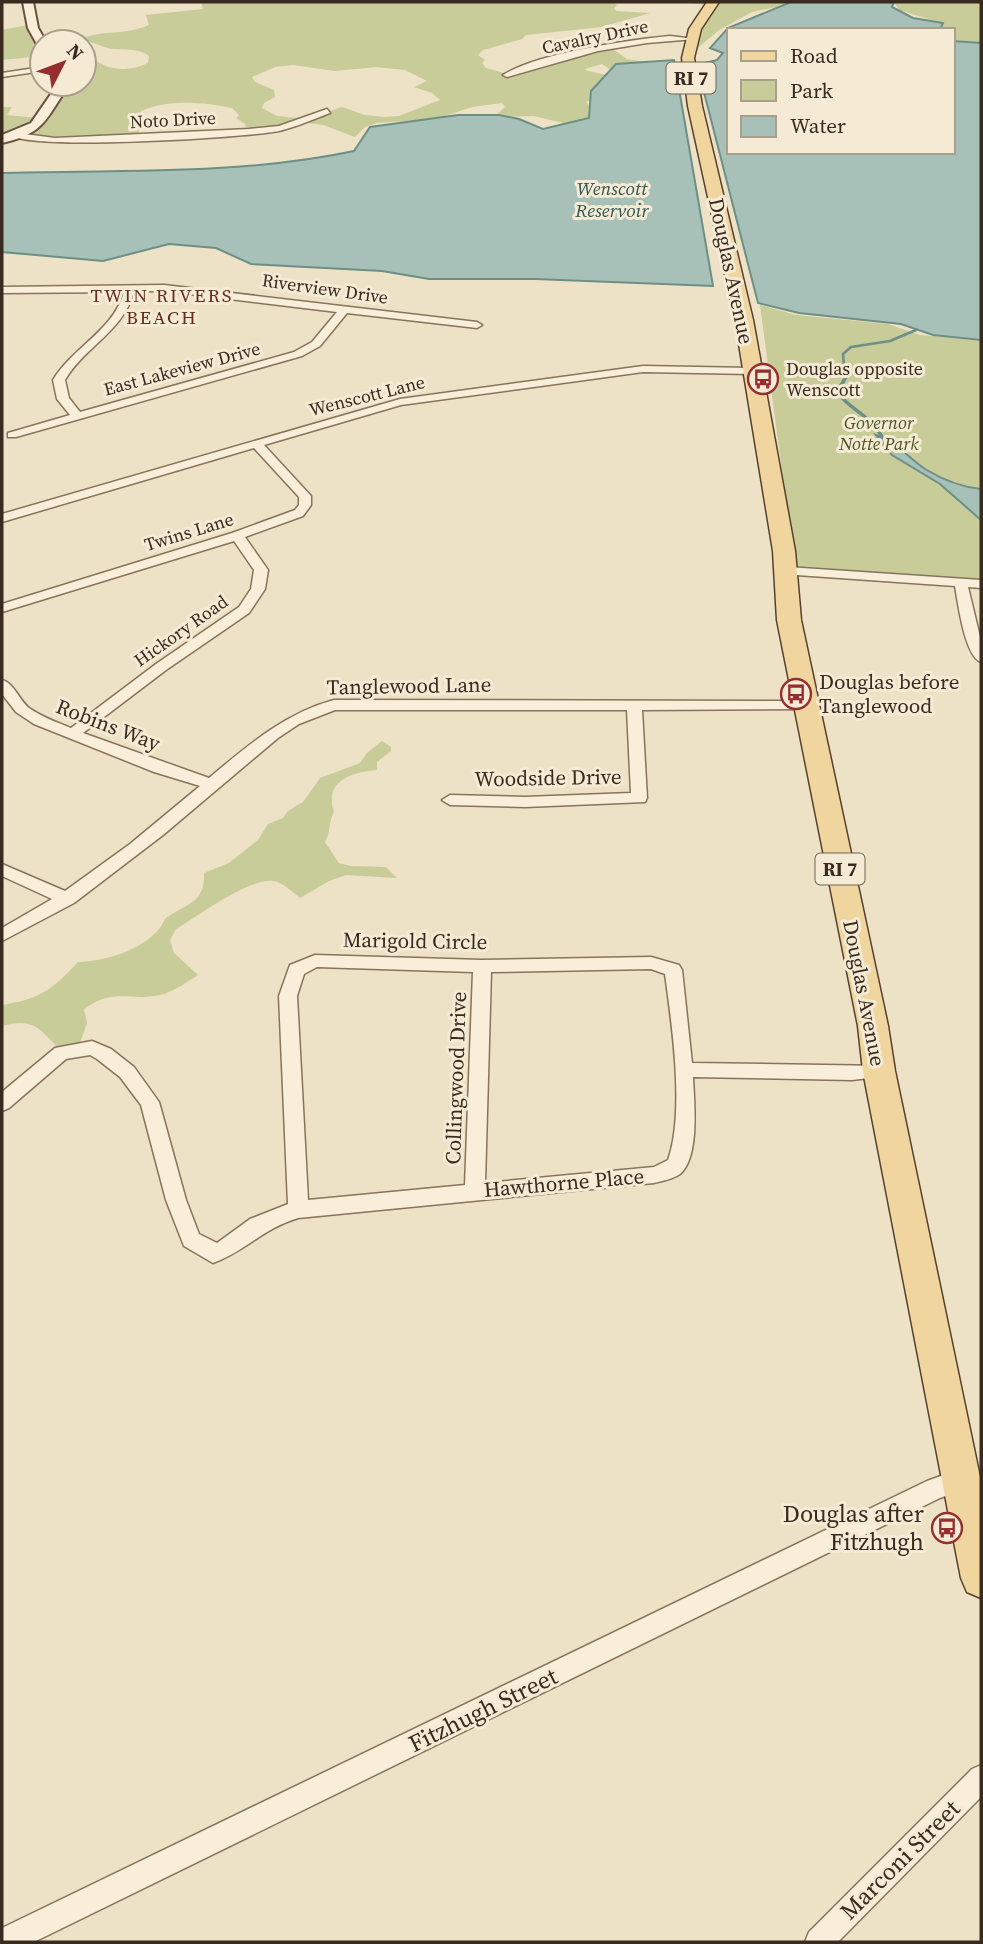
<svg xmlns="http://www.w3.org/2000/svg" width="983" height="1944" font-family="'Source Serif 4',serif">
<style>
.green{fill:#c7cc99;fill-rule:evenodd}
.water{fill:#a7c1b9;stroke:#6e8f86;stroke-width:2}
.lines{fill:none;stroke-linecap:round;stroke-linejoin:round}
.stream-far1{stroke:#6e8f86;stroke-width:2.5}
.stream{stroke:#6e8f86;stroke-width:3.5}
.street-casing{stroke:#88735c;stroke-width:3}
.secondary-casing{stroke:#6a543f;stroke-width:4}
.primary-casing{stroke:#564130;stroke-width:3}
.street{fill:#f8eed9;fill-rule:evenodd}
.secondary{fill:#f8eed9;fill-rule:evenodd}
.primary{fill:#f0d59f;fill-rule:evenodd}
.labels{text-anchor:middle;stroke-width:6;stroke-linejoin:round;paint-order:stroke}
.far-street-label{font-size:18px;fill:#392b1f;stroke:#f5ebd5}
.far-poi-label{font-size:18px;fill:#392b1f;stroke:#f5ebd5;text-anchor:start}
.far-park-label{font-size:18px;font-style:italic;fill:#4a5526;stroke:#f5ebd5}
.shield{fill:#f5ebd5;stroke:#716556;stroke-width:2}
.shield-label{font-size:19px;font-weight:bold;fill:#392b1f}
.far-water-label{font-size:19px;font-style:italic;fill:#2f5855;stroke:#f5ebd5}
.far-neighbourhood-label{font-size:19px;letter-spacing:2px;fill:#652d1f;stroke:#f5ebd5}
.street-label{font-size:21px;fill:#392b1f;stroke:#f5ebd5}
.poi-label{font-size:21px;fill:#392b1f;stroke:#f5ebd5;text-anchor:start}
.near-poi-label{font-size:24px;fill:#392b1f;stroke:#f5ebd5;text-anchor:end}
.near-street-label{font-size:24px;fill:#392b1f;stroke:#f5ebd5}
</style>
<rect width="100%" height="100%" fill="#ede1c6"/>
<path class="green" d="M201,2H612L617,5L614,8L616,11L650,13L602,27L526,35L522,39L483,50L478,55L485,60L482,63L486,68L508,74L610,47L627,59L650,63L611,70L602,64L585,69L588,71L616,77L598,96L586,102L592,109L591,117L567,124L534,116L501,117L496,115L505,107L502,103L472,107L436,119L377,123L365,127L355,137L323,125L301,122L247,132L245,124L236,118L239,115L232,108C204,102 167,99 141,111L138,137L41,141L15,137L2,139V107H12L7,115L39,118L64,84H84V61L98,62C112,71 132,71 148,63L149,56C136,46 118,52 104,47C93,43 88,40 76,41C98,29 125,36 149,25L146,15L203,9ZM293,65L335,71L376,67L405,70L427,81L414,87L432,93L440,100L399,116L384,117L365,115L342,107L307,119L277,116L262,108L264,103L275,97L274,90L255,82L252,77L275,67Z
M683,2H787L777,7L752,12L719,30L692,53L706,5Z
M894,2H981V42L966,43L953,40V30H938L941,23L899,10Z
M28,25L42,46V56L2,60V30Z
M760,305L796,315L888,324L920,335L981,340V579L795,568Z
M382,741L391,747V751L377,762V770C354,772 323,780 334,812C328,822 331,832 325,842L339,863L351,866L386,867L397,878L346,875L329,881L300,898C292,892 283,882 273,881C248,878 198,916 176,929L170,940L174,953L198,975C187,982 176,990 164,994C132,1003 116,986 84,1009L87,1023L78,1048L61,1051C40,1029 34,1017 2,1026V1005C40,999 52,990 78,962C106,961 140,951 159,929C163,925 163,919 169,916C189,903 205,902 204,873L229,863L258,840L268,824L283,818L288,811L303,802L320,778L360,763L367,753Z"/>
<path class="water" d="M791,2H894L892,7L913,18L943,23L940,30H729V152H953V41L981,43V340L933,335L901,324L799,313L758,303L697,65L717,60L723,53L710,48L728,28Z
M674,60L713,286L535,279H429L382,271L251,264L216,248L169,244L103,261L2,252V173C116,170 242,175 354,151L370,127L458,115H499L519,119L543,129L589,118L591,91L616,64Z
M876,435C897,442 907,457 925,469C943,480 961,487 981,489V520L940,484L892,455Z"/>
<g class="lines">
<path class="stream-far1" d="M845,379L843,354L851,347L890,341L916,330"/>
<path class="stream" d="M846,377L837,392C850,410 872,416 882,437"/>
<g class="street-casing">
<path id="street" d="M670,36L695,39L647,43L598,51L507,77L503,75C538,53 628,40 670,36Z
M42,67V71L2,77V73Z
M327,109L330,113C314,119 296,127 279,131C243,138 37,150 13,136L17,133L55,138L249,129L279,126Z
M164,285L477,322L482,325L477,328L347,313L320,346L302,356L16,437H8V433L70,415L57,399L53,380C73,347 114,330 124,292L2,293V287ZM134,291H164L337,312L312,342L294,352L80,412L69,398L65,380C84,347 124,331 134,291Z
M643,366L751,368L756,371L751,374L643,372L401,405L264,445L311,496V505L303,516L245,537L268,570L265,589L249,613L166,670L83,733L209,778C247,746 285,713 334,700L807,701L812,703L814,706L812,709L642,710L647,798L645,802L525,807L450,805L442,800L450,795L525,797L631,793L627,710H335L299,724L278,738L163,835L74,903L2,941V928L52,899L2,876V864L65,891L130,844L200,786L154,772L34,724L16,712L2,694V680C14,683 19,700 29,708C42,717 56,722 71,728L156,664L239,607L251,589L254,570L234,541L2,612V604L232,533L295,510L299,505V497L254,448L2,522V514L400,399Z
M787,567L981,580V588L968,587L981,641V662C965,657 958,603 955,586L782,574L780,571Z
M315,955L482,960L651,957L679,965L682,970L692,1063L886,1066L888,1071L886,1076L852,1080L693,1077C694,1101 700,1157 680,1174C673,1179 662,1181 654,1183L298,1218C262,1229 246,1251 213,1263L184,1246L166,1200L141,1105L120,1077L97,1059L90,1055L66,1059L9,1108L2,1111V1092L55,1048L92,1041L111,1049L134,1067L159,1102L186,1200L199,1234L217,1243L250,1219L288,1204L279,996L290,965ZM317,967L473,972L465,1185L308,1200L297,996L304,974ZM651,969L665,974C672,1025 685,1112 668,1160L654,1167L485,1183L491,972Z
M963,1468L971,1471L975,1479L971,1487L940,1498L34,1942H2V1928L927,1481Z
M981,1765V1797L838,1942H805L809,1932L972,1769Z"/>
</g>
<g class="secondary-casing">
<path id="secondary" d="M23,2H33L38,28L46,42H42V47L38,46L28,28Z
M58,84H70C45,118 47,133 2,143V135L31,123Z"/>
</g>
<g class="primary-casing">
<path id="primary" d="M707,2H719L701,29L694,58L702,106L753,320L795,551L801,620L888,1026L895,1071L981,1482V1598L967,1592L961,1578L863,1071L858,1026L777,620L773,551L735,320L688,106L682,58L689,29Z"/>
</g>
<use href="#street" class="street"/>
<use href="#secondary" class="secondary"/>
<use href="#primary" class="primary"/>
</g>
<defs>
<g id="bus-ring" transform="scale(1.575)"><circle r="9.5" fill="#f5ebd5" stroke="#962d2f" stroke-width="1.5"/><path d="M-5-6H5V4H4V6H2V4H-2V6H-4V4H-5ZM-3.5-4V0h7V-4ZM-3.5 1.2v1.5H-2V1.2ZM2 1.2v1.5H3.5V1.2Z" fill="#962d2f"/></g>
</defs>
<g fill-rule="evenodd">
<use href="#bus-ring" x="763" y="379"/>
<use href="#bus-ring" x="796" y="694"/>
<use href="#bus-ring" x="947" y="1528"/>
</g>
<g class="labels">
<g class="far-street-label">
<text transform="translate(595 37) rotate(-12)" y="6">Cavalry Drive</text>
<text transform="translate(173 120) rotate(-3)" y="6">Noto Drive</text>
<text transform="translate(325 289) rotate(8)" y="6">Riverview Drive</text>
<text transform="translate(182 369) rotate(-15)" y="6">East Lakeview Drive</text>
<text transform="translate(367 396) rotate(-14)" y="6">Wenscott Lane</text>
<text transform="translate(189 532) rotate(-17)" y="6">Twins Lane</text>
<text transform="translate(181 631) rotate(-35)" y="6">Hickory Road</text>
</g>
<g class="far-poi-label">
<text x="786" y="375">Douglas opposite<tspan x="786" dy="21">Wenscott</tspan></text>
</g>
<g class="far-park-label">
<text x="879" y="429">Governor<tspan x="879" dy="21">Notte Park</tspan></text>
</g>
<g class="shield">
<rect x="666.5" y="62.5" width="49" height="31" rx="5"/>
<rect x="815.5" y="853.5" width="49" height="31" rx="5"/>
</g>
<g class="shield-label">
<text x="691" y="85">RI 7</text>
<text x="840" y="876">RI 7</text>
</g>
<g class="far-water-label">
<text x="612" y="195">Wenscott<tspan x="612" dy="22">Reservoir</tspan></text>
</g>
<g class="far-neighbourhood-label">
<text x="162" y="302">TWIN RIVERS<tspan x="162" dy="22">BEACH</tspan></text>
</g>
<g class="street-label">
<text transform="translate(731 271) rotate(78)" y="7">Douglas Avenue</text>
<text transform="translate(409 686) rotate(-1)" y="7">Tanglewood Lane</text>
<text transform="translate(108 725) rotate(21)" y="7">Robins Way</text>
<text transform="translate(548 778) rotate(-1)" y="7">Woodside Drive</text>
<text transform="translate(415 941) rotate(1)" y="7">Marigold Circle</text>
<text transform="translate(864 993) rotate(79)" y="7">Douglas Avenue</text>
<text transform="translate(456 1078) rotate(-88)" y="7">Collingwood Drive</text>
<text transform="translate(564 1183) rotate(-5)" y="7">Hawthorne Place</text>
</g>
<g class="poi-label">
<text x="819" y="689">Douglas before<tspan x="819" dy="24">Tanglewood</tspan></text>
</g>
<g class="near-poi-label">
<text x="924" y="1522">Douglas after<tspan x="924" dy="28">Fitzhugh</tspan></text>
</g>
<g class="near-street-label">
<text transform="translate(483 1710) rotate(-26)" y="8">Fitzhugh Street</text>
<text transform="translate(900 1860) rotate(-45)" y="8">Marconi Street</text>
</g>
</g>
<rect width="983" height="1944" fill="none" stroke="#392b1f" stroke-width="7"/>
<rect x="727" y="28" width="228" height="126" fill="#f5ebd5" stroke="#aa9e8c" stroke-width="2"/>
<rect x="741" y="51" width="35" height="10" fill="#f0d59f" stroke="#aa9e8c" stroke-width="2"/>
<text x="790" y="63" font-size="21" fill="#392b1f">Road</text>
<rect x="741" y="80" width="35" height="21" fill="#c7cc99" stroke="#aa9e8c" stroke-width="2"/>
<text x="790" y="98" font-size="21" fill="#392b1f">Park</text>
<rect x="741" y="116" width="35" height="21" fill="#a7c1b9" stroke="#aa9e8c" stroke-width="2"/>
<text x="790" y="133" font-size="21" fill="#392b1f">Water</text>
<g transform="translate(63 63) rotate(48)"><circle r="33" fill="#f5ebd5" stroke="#aa9e8c" stroke-width="2"/>
<path d="M0-5L12 26L0 18L-12 26Z" fill="#962d2f"/>
<text y="-10" font-size="19" font-weight="bold" text-anchor="middle" fill="#392b1f">N</text>
</g>
</svg>
